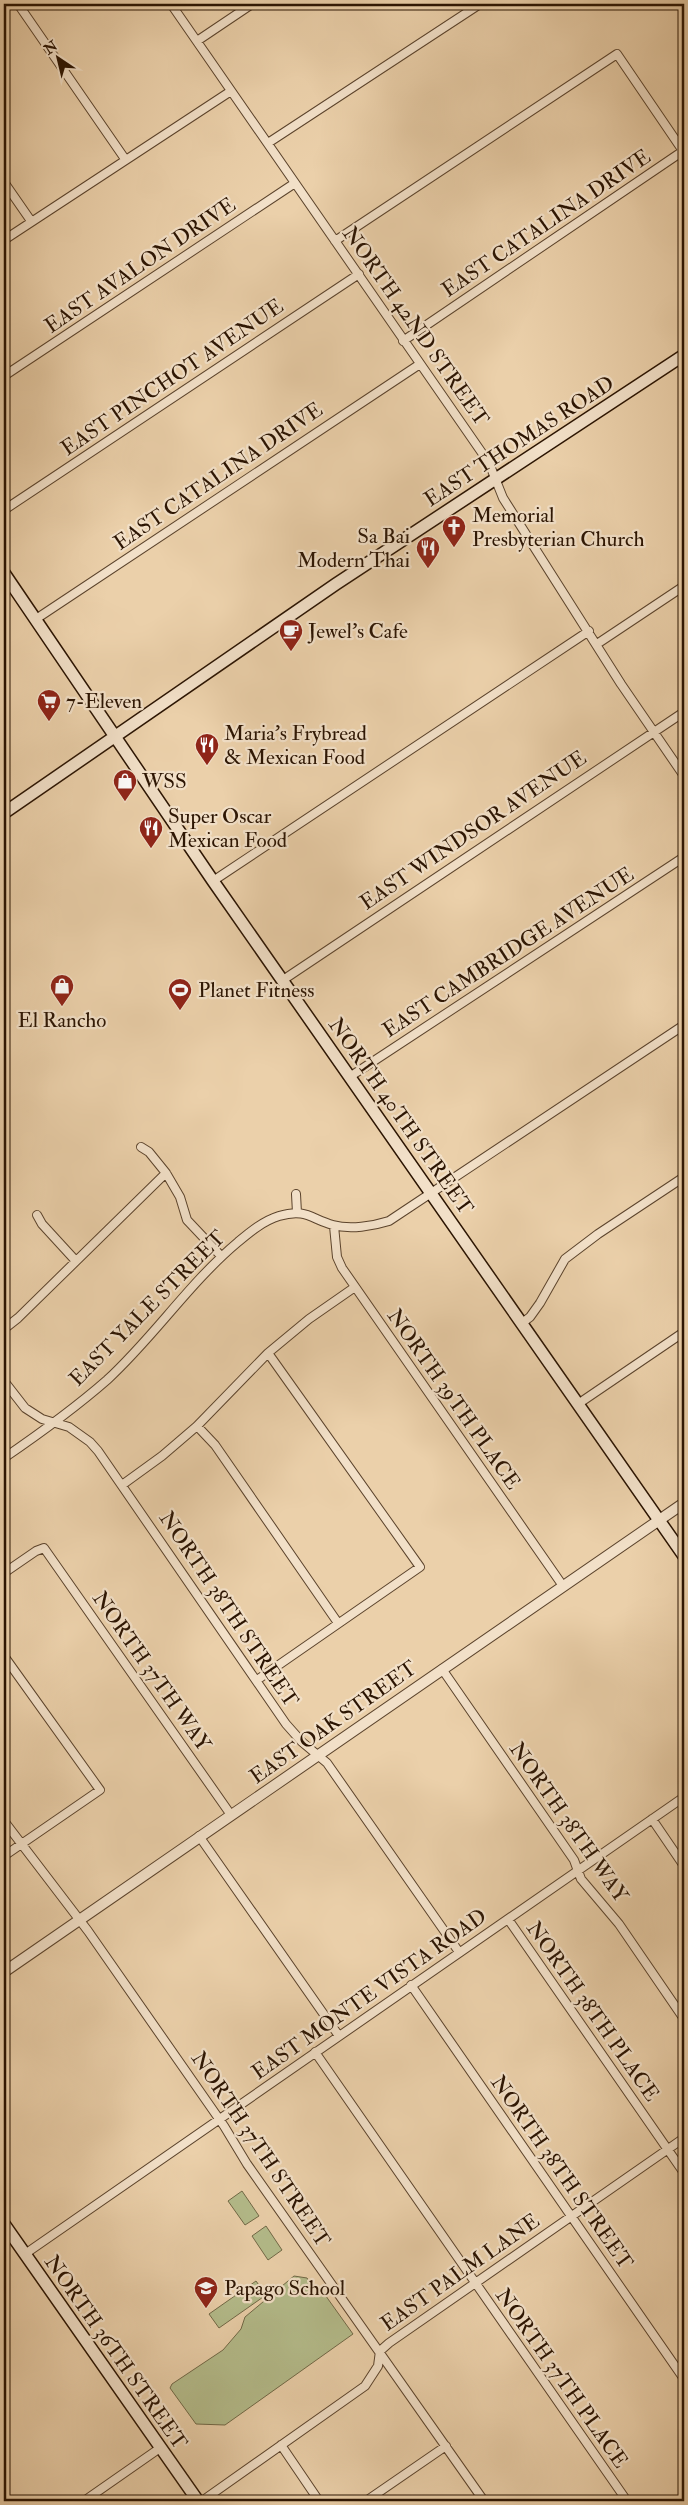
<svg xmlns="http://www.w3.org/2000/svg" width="688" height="2505" font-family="'IM FELL Double Pica',serif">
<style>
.green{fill:#b4bc8b;stroke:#706846}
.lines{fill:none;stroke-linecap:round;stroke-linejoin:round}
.minor-casing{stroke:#5b432c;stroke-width:10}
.tertiary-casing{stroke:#5b432c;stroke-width:12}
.secondary-casing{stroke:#2b1402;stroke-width:14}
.minor{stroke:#f2e0c8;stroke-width:8}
.tertiary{stroke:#f2e0c8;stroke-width:10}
.secondary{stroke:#f2e0c8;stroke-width:11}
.labels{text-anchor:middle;stroke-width:4.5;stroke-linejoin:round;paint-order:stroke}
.street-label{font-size:21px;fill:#2b1402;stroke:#f2e0c8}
.poi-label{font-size:21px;fill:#2b1402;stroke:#f2e0c8;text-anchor:start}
</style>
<rect width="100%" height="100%" fill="#ebd0aa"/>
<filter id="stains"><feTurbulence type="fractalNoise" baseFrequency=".004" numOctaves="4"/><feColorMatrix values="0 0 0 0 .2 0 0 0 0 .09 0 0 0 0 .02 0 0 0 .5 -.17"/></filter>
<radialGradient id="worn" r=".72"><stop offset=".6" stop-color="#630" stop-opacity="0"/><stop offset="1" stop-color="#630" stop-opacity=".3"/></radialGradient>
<path class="green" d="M242,2191L259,2216L245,2225L228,2201Z
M266,2226L282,2250L268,2260L252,2236Z
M294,2276L307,2278L313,2287L318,2285L353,2334L225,2425L196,2424L170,2388L172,2384L223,2350L241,2329L245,2317Z
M256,2281L266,2295L219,2328L209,2314Z"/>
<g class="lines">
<g class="minor-casing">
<path id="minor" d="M18,4L125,159
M171,4L489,463L503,498L621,684L684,776
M197,41L252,4
M268,143L480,4
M4,182L31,221
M4,240L231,91
M335,241L617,54L683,151L403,341
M4,376L295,183
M4,510L359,274
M36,619L420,364
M597,644L684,586
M213,881L589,631
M283,980L684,712
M351,1076L684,857
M141,1147L149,1152L166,1173L180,1197L187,1220L221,1256
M296,1194L297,1213
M37,1215L42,1224L75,1260
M334,1226L337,1257L342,1268L563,1586
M522,1323L530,1317L540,1303L565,1259L598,1234L684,1177
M4,1329L18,1318L166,1173
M4,1381L25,1408L42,1419L69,1427L90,1442L98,1451L286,1724L302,1742L327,1763L459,1952
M578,1404L684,1332
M197,1426L215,1445L338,1623
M4,1458C39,1434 75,1408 107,1380C154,1337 189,1283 238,1242C250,1232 263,1221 279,1216C306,1208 311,1219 333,1225C350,1230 373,1226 389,1221L684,1025
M122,1485L162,1456L197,1426L268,1353L309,1319L355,1287
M4,1573L36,1551L44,1548L231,1815
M4,1656L100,1790L4,1856
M442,1669L574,1860L581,1879L619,1924L684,2019
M257,1680L420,1567L268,1353
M652,1819L684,1866
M4,1821L88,1931L224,2126L247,2164L484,2501
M199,1836L339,2036
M508,1919L684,2173
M411,1985L684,2379
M315,2052L627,2501
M25,2254L684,1797
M281,2445L319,2501
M84,2501L160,2448
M202,2501L365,2386L378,2366L380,2351L389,2343L684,2138
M366,2501L446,2446"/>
</g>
<g class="tertiary-casing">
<path id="tertiary" d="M4,1972L684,1503"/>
</g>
<g class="secondary-casing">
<path id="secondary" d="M4,573L213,881L684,1556
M4,813L336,584L684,355
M4,2224L198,2501"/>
</g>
<use href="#minor" class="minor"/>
<use href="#tertiary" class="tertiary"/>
<use href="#secondary" class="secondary"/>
</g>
<defs>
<g id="church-pin" transform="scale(1.25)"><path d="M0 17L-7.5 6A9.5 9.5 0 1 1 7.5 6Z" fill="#8f2418" stroke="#f2e0c8"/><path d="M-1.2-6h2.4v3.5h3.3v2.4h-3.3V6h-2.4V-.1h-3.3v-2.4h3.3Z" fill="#fff"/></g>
<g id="restaurant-pin" transform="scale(1.25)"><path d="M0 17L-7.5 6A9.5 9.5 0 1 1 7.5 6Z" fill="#8f2418" stroke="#f2e0c8"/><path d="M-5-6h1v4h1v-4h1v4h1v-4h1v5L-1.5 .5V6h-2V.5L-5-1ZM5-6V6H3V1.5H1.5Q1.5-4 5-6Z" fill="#fff"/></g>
<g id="cafe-pin" transform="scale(1.25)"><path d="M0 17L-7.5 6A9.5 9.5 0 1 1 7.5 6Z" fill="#8f2418" stroke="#f2e0c8"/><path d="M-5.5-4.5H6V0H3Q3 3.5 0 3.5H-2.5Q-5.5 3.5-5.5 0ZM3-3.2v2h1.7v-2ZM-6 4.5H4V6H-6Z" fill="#fff"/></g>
<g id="supermarket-pin" transform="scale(1.25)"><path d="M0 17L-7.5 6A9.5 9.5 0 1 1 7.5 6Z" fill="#8f2418" stroke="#f2e0c8"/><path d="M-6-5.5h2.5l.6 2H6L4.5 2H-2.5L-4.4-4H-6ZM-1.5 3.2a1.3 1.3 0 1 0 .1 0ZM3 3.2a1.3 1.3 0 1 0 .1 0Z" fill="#fff"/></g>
<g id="shop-pin" transform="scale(1.25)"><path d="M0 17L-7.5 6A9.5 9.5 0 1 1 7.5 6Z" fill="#8f2418" stroke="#f2e0c8"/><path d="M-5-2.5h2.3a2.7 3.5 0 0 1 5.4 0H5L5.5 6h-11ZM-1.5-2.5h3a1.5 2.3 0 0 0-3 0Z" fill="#fff"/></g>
<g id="stadium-pin" transform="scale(1.25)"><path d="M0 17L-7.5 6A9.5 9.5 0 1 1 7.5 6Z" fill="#8f2418" stroke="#f2e0c8"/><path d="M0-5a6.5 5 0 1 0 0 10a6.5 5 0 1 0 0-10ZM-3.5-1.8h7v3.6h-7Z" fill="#fff"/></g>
<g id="school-pin" transform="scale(1.25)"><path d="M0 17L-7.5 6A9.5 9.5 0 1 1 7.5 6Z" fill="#8f2418" stroke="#f2e0c8"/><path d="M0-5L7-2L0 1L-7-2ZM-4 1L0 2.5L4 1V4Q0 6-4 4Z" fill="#fff"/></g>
</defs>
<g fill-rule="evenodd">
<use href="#church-pin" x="454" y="527"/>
<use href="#restaurant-pin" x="428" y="548"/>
<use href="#cafe-pin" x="291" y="631"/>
<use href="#supermarket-pin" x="49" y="701"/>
<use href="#restaurant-pin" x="207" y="745"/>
<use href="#shop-pin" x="125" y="781"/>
<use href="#restaurant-pin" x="151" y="828"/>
<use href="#shop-pin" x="62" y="986"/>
<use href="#stadium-pin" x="180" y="990"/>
<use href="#school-pin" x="206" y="2288"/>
</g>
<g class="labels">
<g class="street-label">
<text transform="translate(546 223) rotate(-34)" y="7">EAST CATALINA DRIVE</text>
<text transform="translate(140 265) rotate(-34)" y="7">EAST AVALON DRIVE</text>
<text transform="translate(416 326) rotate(55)" y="7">NORTH 42ND STREET</text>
<text transform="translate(172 377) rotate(-34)" y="7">EAST PINCHOT AVENUE</text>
<text transform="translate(519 441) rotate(-33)" y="7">EAST THOMAS ROAD</text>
<text transform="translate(218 476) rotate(-34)" y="7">EAST CATALINA DRIVE</text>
<text transform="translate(473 830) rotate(-34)" y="7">EAST WINDSOR AVENUE</text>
<text transform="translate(508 952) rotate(-33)" y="7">EAST CAMBRIDGE AVENUE</text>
<text transform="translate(401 1116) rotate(55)" y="7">NORTH 40TH STREET</text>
<text transform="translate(147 1308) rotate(-45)" y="7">EAST YALE STREET</text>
<text transform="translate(454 1399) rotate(55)" y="7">NORTH 39TH PLACE</text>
<text transform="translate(229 1609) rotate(56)" y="7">NORTH 38TH STREET</text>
<text transform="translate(152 1671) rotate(55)" y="7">NORTH 37TH WAY</text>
<text transform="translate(333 1722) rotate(-35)" y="7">EAST OAK STREET</text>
<text transform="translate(569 1822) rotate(55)" y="7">NORTH 38TH WAY</text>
<text transform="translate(369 1994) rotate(-35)" y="7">EAST MONTE VISTA ROAD</text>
<text transform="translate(593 2011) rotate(55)" y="7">NORTH 38TH PLACE</text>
<text transform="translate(261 2149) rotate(56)" y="7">NORTH 37TH STREET</text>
<text transform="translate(562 2172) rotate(55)" y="7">NORTH 38TH STREET</text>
<text transform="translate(460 2272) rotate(-35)" y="7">EAST PALM LANE</text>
<text transform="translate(116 2352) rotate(55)" y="7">NORTH 36TH STREET</text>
<text transform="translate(562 2378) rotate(55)" y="7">NORTH 37TH PLACE</text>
</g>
<g class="poi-label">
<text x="472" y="522">Memorial<tspan x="472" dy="24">Presbyterian Church</tspan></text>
<text x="410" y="543" text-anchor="end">Sa Bai<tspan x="410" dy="24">Modern Thai</tspan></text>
<text x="308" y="638">Jewel's Cafe</text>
<text x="66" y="708">7-Eleven</text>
<text x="224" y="740">Maria's Frybread<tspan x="224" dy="24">&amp; Mexican Food</tspan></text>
<text x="142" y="788">WSS</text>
<text x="168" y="823">Super Oscar<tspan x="168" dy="24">Mexican Food</tspan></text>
<text x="198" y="997">Planet Fitness</text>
<text x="62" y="1027" text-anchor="middle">El Rancho</text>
<text x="224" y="2295">Papago School</text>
</g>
</g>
<rect width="688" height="2505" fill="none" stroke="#ebd0aa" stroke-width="20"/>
<rect x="5" y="5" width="678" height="2495" fill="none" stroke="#2b1402" stroke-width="2.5"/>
<rect x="10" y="10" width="668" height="2485" fill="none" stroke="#2b1402"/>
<g transform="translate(58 58) rotate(325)" stroke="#f2e0c8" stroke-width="4" paint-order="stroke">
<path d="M0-4L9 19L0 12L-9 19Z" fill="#2b1402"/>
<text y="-8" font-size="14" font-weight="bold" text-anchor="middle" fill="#2b1402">N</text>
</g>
<rect width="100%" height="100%" filter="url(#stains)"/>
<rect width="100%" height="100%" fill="url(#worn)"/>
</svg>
